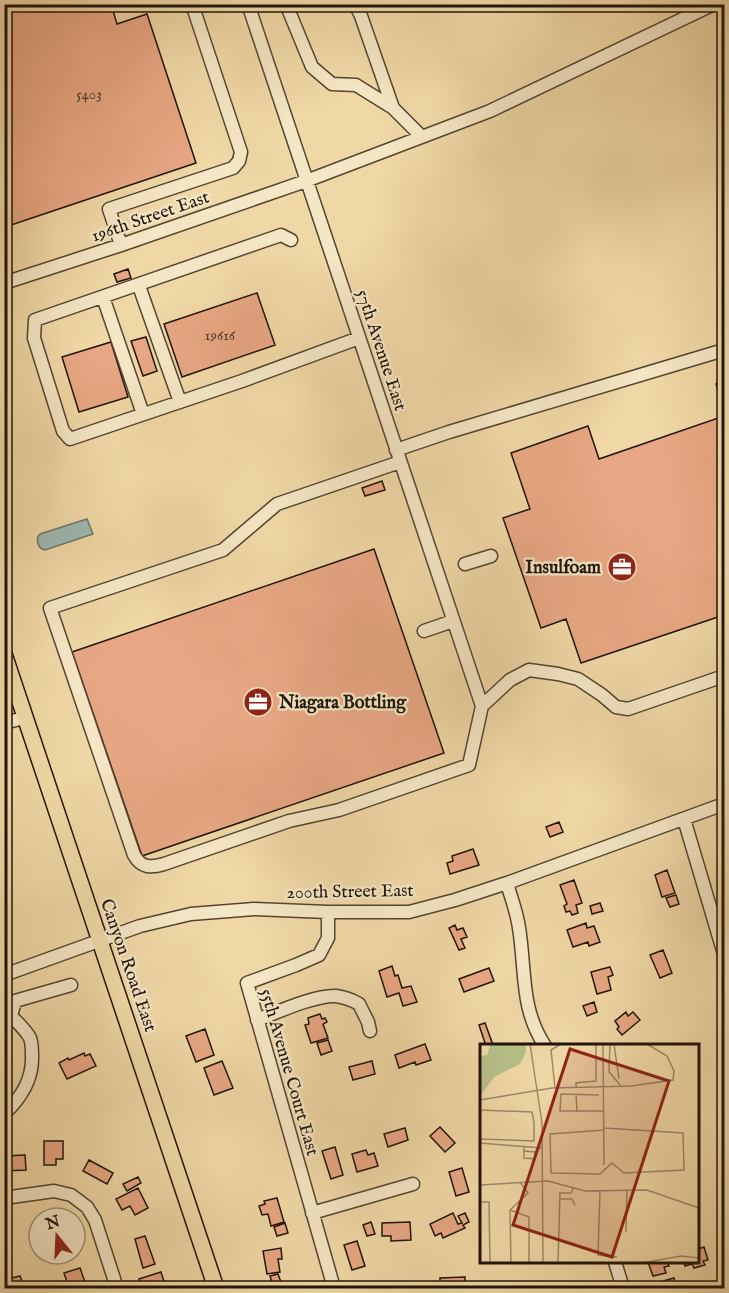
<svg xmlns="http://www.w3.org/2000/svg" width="729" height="1293" font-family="'IM FELL English',serif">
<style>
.water{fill:#9db8b0;stroke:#6b766e;stroke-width:1.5}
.building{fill:#e8a784;stroke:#1f140a;stroke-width:1.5}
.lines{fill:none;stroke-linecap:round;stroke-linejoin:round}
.minor-casing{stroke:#534531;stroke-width:15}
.major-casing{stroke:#1f140a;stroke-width:18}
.minor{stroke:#f5e6c5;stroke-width:12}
.major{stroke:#f0d8a6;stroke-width:15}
.labels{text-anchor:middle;stroke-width:4.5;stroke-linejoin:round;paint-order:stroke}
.number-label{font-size:15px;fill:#513928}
.street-label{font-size:18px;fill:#1f140a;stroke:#f5e6c5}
.poi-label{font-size:18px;font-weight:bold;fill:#1f140a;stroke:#f5e6c5;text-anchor:end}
.inset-road{fill:none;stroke:#9c8a68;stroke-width:1.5}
.view{fill:#8f2418;fill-opacity:0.15;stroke:#8f2418;stroke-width:3}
.inset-edge{fill:none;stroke:#1f140a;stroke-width:3}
</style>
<rect width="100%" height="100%" fill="#f0d8a6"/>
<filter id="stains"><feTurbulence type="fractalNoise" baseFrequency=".00333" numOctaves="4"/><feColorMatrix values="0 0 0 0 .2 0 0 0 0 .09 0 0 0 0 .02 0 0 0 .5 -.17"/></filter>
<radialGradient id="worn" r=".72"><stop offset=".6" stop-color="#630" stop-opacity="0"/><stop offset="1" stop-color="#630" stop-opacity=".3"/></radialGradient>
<path class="water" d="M87,519L93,534L45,550C38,549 35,539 40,534Z"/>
<path class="building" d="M4,4H111L117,24L147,14L196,163L11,225L4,205Z
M128,269L131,278L117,282L114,274Z
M257,293L275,345L182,377L164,324Z
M146,337L157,371L143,376L131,341Z
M111,342L128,397L79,412L62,357Z
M724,381V410L716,384Z
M724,416V625L721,616L581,663L566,619L541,628L503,518L530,509L511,453L588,426L599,459Z
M382,481L385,490L365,496L362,488Z
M374,549L444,753L142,856L72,652Z
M559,822L563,832L550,837L546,827Z
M473,849L479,865L450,874L447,863L453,861L452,856Z
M667,870L675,893L662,897L655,875Z
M574,880L582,903L576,905L578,913L572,915L570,911L566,912L564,906L567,904L560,885Z
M676,895L679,904L670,907L666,898Z
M600,903L603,911L592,914L590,906Z
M586,923L587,928L594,926L600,942L589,946L588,942L573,947L567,930Z
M455,925L457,930L463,928L467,937L461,939L465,948L459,950L449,928Z
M663,950L672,973L660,978L650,955Z
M392,966L395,976L398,975L402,988L411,986L417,1002L403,1006L399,993L387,997L379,971Z
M610,967L613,975L608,977L611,990L597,994L591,972Z
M489,968L494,981L464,992L459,979Z
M594,1002L597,1012L587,1016L583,1006Z
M626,1012L628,1016L633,1012L640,1020L622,1035L617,1029L619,1027L615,1021Z
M320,1014L322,1019L325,1018L327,1022L323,1024L328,1038L311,1043L305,1025L309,1024L308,1018Z
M485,1023L493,1045L491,1046H486L479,1025Z
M205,1029L214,1055L196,1062L186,1036Z
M328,1040L332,1051L321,1055L317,1043Z
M425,1044L431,1060L416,1065L415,1062L399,1068L395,1055Z
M84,1053L85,1056L90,1054L96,1066L67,1079L59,1063L68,1058L69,1060Z
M222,1061L233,1088L214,1095L204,1068Z
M372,1061L375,1074L353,1080L349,1067Z
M440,1127L455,1143L445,1152L430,1136Z
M405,1128L408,1140L388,1147L384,1134Z
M44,1141H63V1159H56V1165H44Z
M335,1147L343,1175L331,1179L322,1151Z
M366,1150L368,1155L374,1153L378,1166L357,1172L352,1154Z
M25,1155L26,1170L4,1171V1156Z
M89,1160L113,1173L107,1184L83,1171Z
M462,1168L469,1192L456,1196L449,1172Z
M138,1177L141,1183L127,1191L123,1184Z
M138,1188L148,1208L135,1215L130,1206L122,1210L116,1199Z
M277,1198L284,1222L271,1226L268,1214L262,1215L259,1206L265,1204L264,1201Z
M453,1213L458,1224L462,1223L458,1216L465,1213L469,1222L463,1225L465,1228L443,1238L441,1233L435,1236L430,1224Z
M371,1222L375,1234L367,1236L363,1225Z
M410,1222L411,1240L391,1241V1236H382V1223Z
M285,1223L288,1233L277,1236L274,1227Z
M145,1236L155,1264L143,1268L135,1239Z
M357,1241L365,1266L352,1270L344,1245Z
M704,1247L708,1260L703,1261L705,1265L694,1268L692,1264L685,1266L684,1262H698V1249Z
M281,1248L282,1259H278L280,1272L267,1274L263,1251Z
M648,1262H667L669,1266L664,1267L666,1273L653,1276Z
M80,1268L87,1288H69L64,1273Z
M161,1272L166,1288H142L139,1279Z
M278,1274L282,1285L273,1287L270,1276Z
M20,1276L25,1288H4V1280Z
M465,1277V1288H440V1278Z
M674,1278L677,1288H658L656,1283Z"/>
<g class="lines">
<g class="minor-casing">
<path id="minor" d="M248,4L482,706
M286,4L312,67L332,84L356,85L393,108L421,136
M355,4L361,16L393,108
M291,240L281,235L35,320L34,338L63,431L70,439L242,381L359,338
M121,245L109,209L233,168L239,161L241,152L192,4
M4,283L121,245L306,181L490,111L714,4
M139,286L180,402
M103,297L143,414
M396,450L449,432L724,350
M400,462L277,504L223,550L50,608L134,855C141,868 151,868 164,864L289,821L339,810L469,765L482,706L510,680L529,670L558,674L578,679L602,695L616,707L628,709L724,676
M465,564L491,556
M424,631L453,621
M4,723L24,718
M4,791V804
M684,819L724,954
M507,883C511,898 517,912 519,928C526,971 520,1008 545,1046
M328,912V938L319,955L296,965L247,983L334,1288
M4,975L140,926L191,914L254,909L328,912H409L455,900L507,883L724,804
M4,1016H11C17,1022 26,1030 30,1038C32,1043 32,1051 32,1056C33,1080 21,1098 4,1114
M11,1016L15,1001L71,985
M257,1020C278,1012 315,995 336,996C344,997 352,1000 359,1004L368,1022L370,1031
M4,1198L54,1191L71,1195L87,1207L95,1220L117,1288
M312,1213L413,1184
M615,1262L623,1288"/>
</g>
<g class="major-casing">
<path id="major" d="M4,654L216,1288"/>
</g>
<use href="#minor" class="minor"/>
<use href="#major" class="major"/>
</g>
<defs>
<g id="office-disc" transform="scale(1.5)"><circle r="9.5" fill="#8f2418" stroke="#f5e6c5"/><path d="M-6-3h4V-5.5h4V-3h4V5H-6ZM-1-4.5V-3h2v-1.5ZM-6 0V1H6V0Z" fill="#fff"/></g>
</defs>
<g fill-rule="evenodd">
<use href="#office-disc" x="622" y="567"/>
<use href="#office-disc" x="258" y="702"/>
</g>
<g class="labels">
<g class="number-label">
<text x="89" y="99">5403</text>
<text x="220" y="340">19616</text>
</g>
<g class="street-label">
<text transform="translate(150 216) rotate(-19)" y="6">196th Street East</text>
<text transform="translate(382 350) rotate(72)" y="6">57th Avenue East</text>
<text transform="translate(350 891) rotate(-1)" y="6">200th Street East</text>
<text transform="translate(129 965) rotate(71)" y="6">Canyon Road East</text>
<text transform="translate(290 1072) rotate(74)" y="6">55th Avenue Court East</text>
</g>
<g class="poi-label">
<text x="601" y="573">Insulfoam</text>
<text x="279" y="708" text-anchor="start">Niagara Bottling</text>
</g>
</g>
<g transform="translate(480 1044)">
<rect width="219" height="219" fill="#f0d8a6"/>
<path d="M11,0H46V8L40,20L14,33L0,52V12L7,11Z" fill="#b6bf89"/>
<path class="inset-road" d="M50,0L62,79L63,219M123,0L124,121M130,0L129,28L141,42M134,0L139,35M75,44L71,6L81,0M96,44V39L116,37V0M96,50L97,68M119,51L81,50L80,67H124M0,56L72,44L151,42L193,36L194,27L187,12L167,0M0,66L52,68L54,79V97L0,95M124,84L203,89L204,126L144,129L132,119L120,130L71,129L70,90L124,86M0,99L62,104M44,107L55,108V115L44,114V103M0,141L68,137L105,147L167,146L219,164M120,147L118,211L137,213M80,155H92L95,161M0,158H9L10,219M30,166L49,173V219M146,188L147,146M31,219L30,166L48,149L40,138M78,219L80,149H91L94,143M162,219L201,212L219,214"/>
<path class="view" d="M90,5L189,37L132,213L33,181Z"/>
<rect width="219" height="219" class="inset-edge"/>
</g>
<rect width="729" height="1293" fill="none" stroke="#f0d8a6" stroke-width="24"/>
<rect x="6" y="6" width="717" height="1281" fill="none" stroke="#1f140a" stroke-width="3"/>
<rect x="12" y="12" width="705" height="1269" fill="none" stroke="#1f140a" stroke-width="1.5"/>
<g transform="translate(57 1236) rotate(342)"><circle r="28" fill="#f5e6c5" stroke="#9f927a" stroke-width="1.5"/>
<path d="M0-4.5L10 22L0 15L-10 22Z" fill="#8f2418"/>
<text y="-9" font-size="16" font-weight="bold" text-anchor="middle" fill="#1f140a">N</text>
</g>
<rect width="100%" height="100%" filter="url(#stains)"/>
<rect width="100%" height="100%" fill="url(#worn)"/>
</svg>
